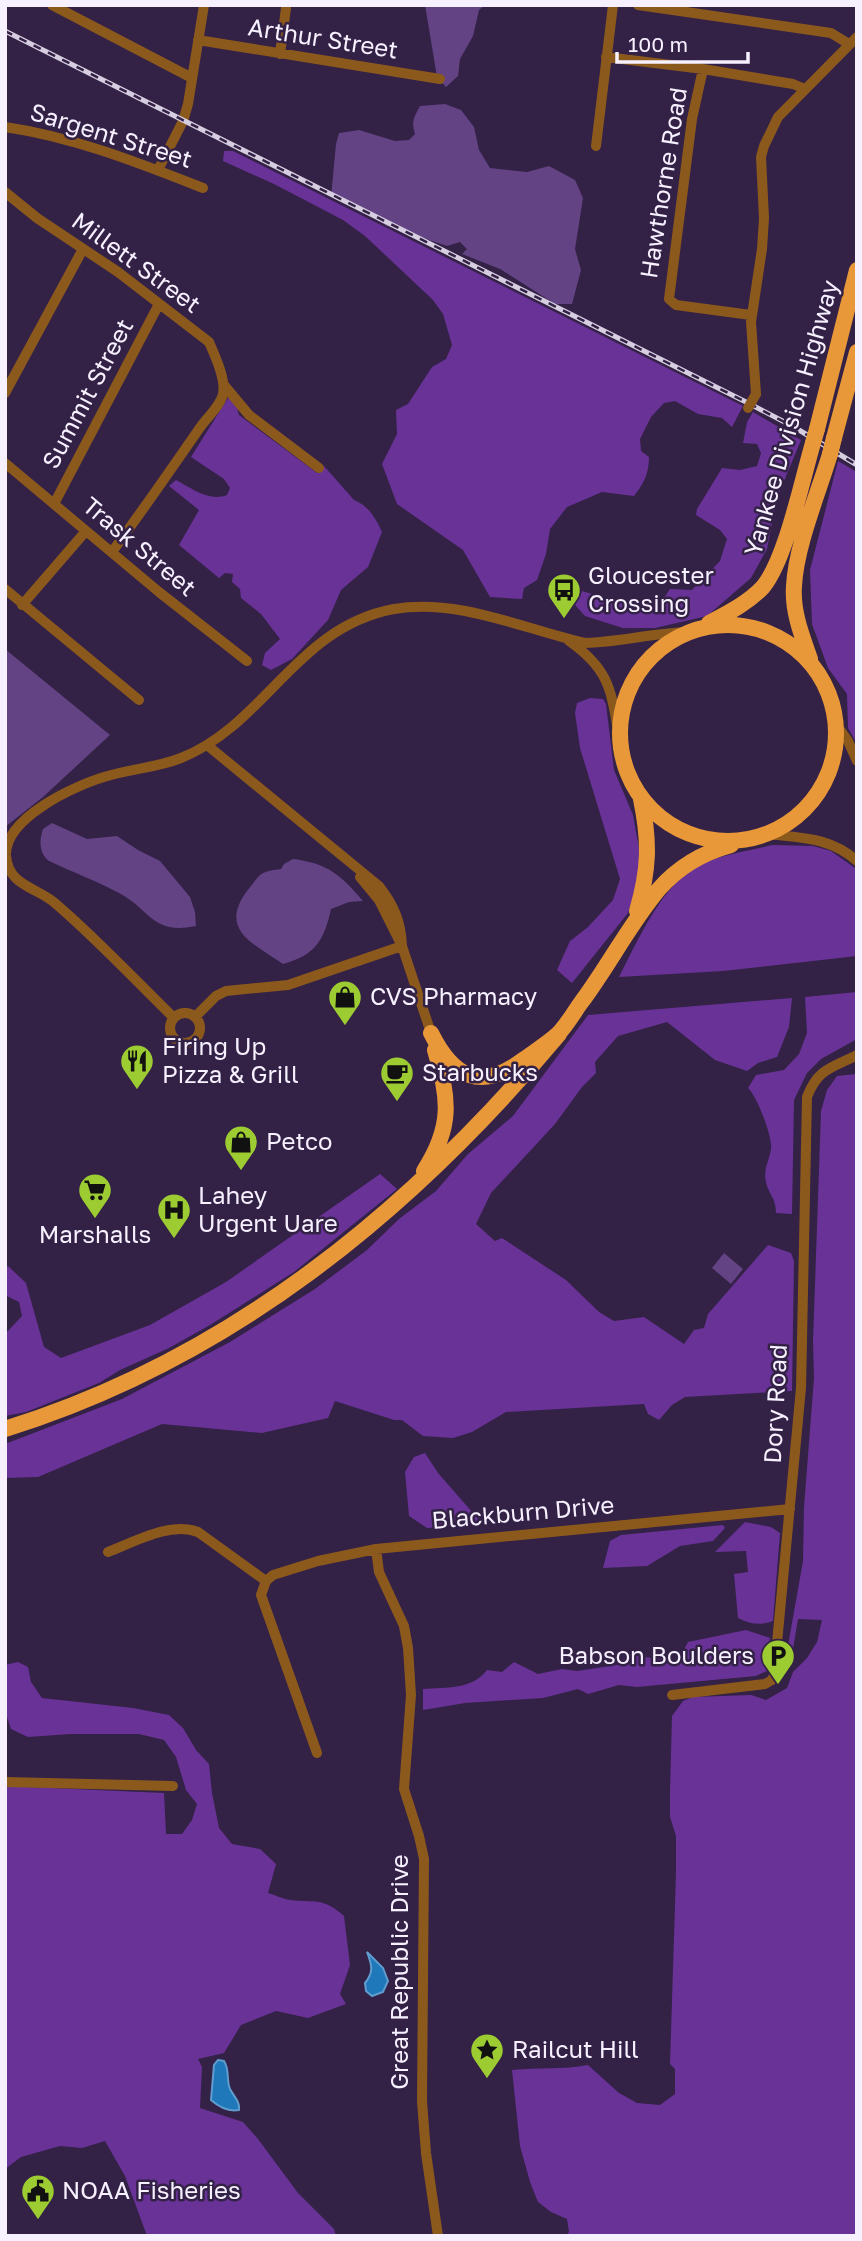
<svg xmlns="http://www.w3.org/2000/svg" width="862" height="2241" font-family="'Golos Text',sans-serif">
<style>
.green{fill:#634384}
.forest{fill:#693297}
.water{fill:#1f78b9;stroke:#609cce;stroke-width:2}
.lines{fill:none;stroke-linecap:round;stroke-linejoin:round}
.minor{stroke:#8c591d;stroke-width:10}
.trunk{stroke:#e89838;stroke-width:16}
.rail-casing{stroke:#d6cee0;stroke-width:5}
.rail{stroke:#332146;stroke-width:2.5;stroke-dasharray:8;stroke-linecap:butt}
.minor-bridge{stroke:#8c591d;stroke-width:10}
.trunk-bridge{stroke:#e89838;stroke-width:16}
.labels{text-anchor:middle;stroke-width:5;stroke-linejoin:round;paint-order:stroke}
.street-label{font-size:24px;fill:#f6f0ff;stroke:#332146}
.poi-label{font-size:24px;fill:#f6f0ff;stroke:#332146;text-anchor:start}
</style>
<rect width="100%" height="100%" fill="#332146"/>
<path class="green" d="M425,5H485L479,10L473,36L460,59L458,76L446,87L437,77Z
M445,104L461,110L474,127L479,150L490,168L527,172L549,166L575,180L583,198L575,249L581,270L572,304H555L500,269L462,254L467,249L460,242L447,246L387,226L358,208L331,197L336,144L339,133L359,130L395,141L409,140L415,134C411,122 414,117 420,106Z
M5,649L110,735L43,797L5,827Z
M52,823L87,839L117,836L138,850L160,861L190,897L195,912L196,926C152,935 151,910 119,893C97,881 72,872 49,861C39,853 39,841 43,829Z
M293,859C327,863 341,875 363,901L349,902L331,909C324,940 316,955 283,964C254,944 218,930 247,891C261,874 258,872 281,869L284,864Z
M724,1253L743,1269L731,1284L712,1268Z"/>
<path class="forest" d="M224,151H233L743,406L732,427L722,418L698,414L675,401L664,403L651,417L640,439L641,451L649,457C649,473 644,483 634,496L602,492L567,507L550,529L546,554L537,580L524,588L522,599L490,597L463,550L397,504L382,464L397,434L396,410L408,404L432,367L446,359L452,345L443,314L433,300L365,236L343,220L274,184L223,161Z
M228,398L236,404L239,415L317,473L324,466L354,500C369,506 376,519 382,532L368,567L341,590L328,620L292,659L271,670L262,665L265,653L280,639L261,614L241,598L240,589L232,582L233,574L225,573L219,578L179,545L199,510L169,486L176,480C193,489 209,502 227,495L230,488L224,479L191,457Z
M753,412L801,440L777,498L767,549L751,578L707,616L655,628H623L585,616L575,605L582,591L643,609L658,607L670,589L692,590L720,561L727,539L720,530L696,515L697,509L722,468L740,470L757,466L761,453L757,444L743,443L747,422Z
M838,461L857,472V744L848,728L847,694L828,668L812,624L810,570Z
M590,698L603,699L606,704L614,770L633,815L640,854L638,883L628,913L572,983L557,970L570,941L588,927L613,900L620,879L580,748L575,713L577,703Z
M772,845L813,846L831,851L855,868L857,956L723,971L619,977C638,941 662,883 700,865C722,854 749,851 772,845Z
M857,992V1039L821,1059L807,1073L794,1100L792,1214L776,1213C776,1198 769,1195 766,1182C763,1170 769,1161 771,1149C773,1138 757,1096 748,1088L756,1075L784,1070L799,1054L807,1033L805,997Z
M792,998L789,1027L777,1057L758,1063L747,1071L715,1060L667,1022L618,1036L595,1062L596,1073L582,1087L555,1124L491,1193L476,1224L495,1241L502,1238L566,1280L599,1312L614,1321L644,1317L684,1344L694,1330L704,1328L708,1314L768,1245L791,1253L794,1261L792,1391L685,1397L672,1405L659,1420L648,1414L644,1404L506,1412L472,1432L453,1438L423,1436L402,1420H394L335,1401L328,1418L262,1433L162,1424L38,1477L5,1478V1444L122,1399L230,1342L315,1289L367,1250L399,1219L436,1191L468,1154L513,1116L588,1015Z
M856,1074L857,2236H566L569,2232L567,2219L551,2212L538,2202L530,2182L520,2146L512,2070C538,2067 563,2070 588,2065L619,2093L637,2103L660,2105L675,2094V2069L670,2064L676,1873V1836L670,1817V1791L672,1716L683,1701L693,1697L751,1695L766,1700L787,1688L793,1672L807,1658L817,1642L822,1620L798,1619L792,1655L786,1657L803,1561L804,1507L814,1378L813,1342L821,1111L827,1090L837,1076Z
M380,1174L397,1189L294,1272L210,1325L169,1348L120,1370L99,1383L26,1412L5,1416V1334L22,1316L19,1302L5,1295V1269L8,1266L26,1283L44,1347L61,1358L150,1325L226,1282Z
M425,1453L438,1473L480,1521L474,1525L427,1528L409,1516L405,1472L414,1457Z
M745,1522L771,1527L780,1533L773,1621C760,1626 750,1624 738,1618L734,1574L748,1572L746,1551L715,1552Z
M723,1525L725,1528L713,1541L680,1546L647,1566L603,1568L610,1541L621,1535Z
M746,1630L770,1638L767,1671L756,1676L637,1687L619,1685L588,1694L578,1689L543,1698L465,1703L423,1710V1689C446,1687 472,1690 487,1670L502,1672L514,1662L538,1674L562,1669L577,1671L617,1665L628,1655L678,1661L688,1642Z
M18,1662L28,1667L31,1682L42,1698L133,1708L169,1715L183,1728L196,1750L209,1764L212,1793L219,1828L232,1844L260,1849L276,1864L268,1893C275,1895 283,1899 290,1900C315,1903 323,1897 344,1916L350,1965L340,1994L346,2004L308,2018L276,2011L241,2025L224,2053L198,2059L202,2067L200,2108L243,2122L258,2139L298,2193L334,2229L336,2236H147L125,2176L105,2141L82,2148L60,2146L21,2157L5,2169V1786L164,1793L166,1834H182L192,1820L197,1804L186,1790L176,1757L164,1740L139,1734H71L28,1737L11,1729L5,1711V1665Z"/>
<path class="water" d="M367,1952L383,1968L388,1981L383,1992L372,1996L366,1991L365,1983C374,1972 372,1965 367,1952Z
M218,2060L224,2061C230,2070 226,2080 230,2089C234,2097 240,2101 239,2110C228,2112 219,2107 211,2100L214,2065Z"/>
<g class="lines">
<path class="minor" d="M52,5L192,78
M638,5L831,33L849,44
M198,40L440,79
M280,54L286,8
M606,57L703,69L793,84L805,89
M703,69L692,119L669,299L676,305L751,315
M5,127C74,137 139,163 203,188
M596,146L613,5
M158,170L183,121L188,104L204,5
M5,192L37,218L118,272L209,342C215,356 226,379 223,394C220,407 206,418 199,429C170,471 142,511 112,552
M224,385L249,415L319,468
M5,393L83,249
M756,394L751,322L762,249L764,218L761,157L764,146L778,117L857,37
M5,463L159,592L247,661
M54,504L159,304
M5,589L139,700
M22,605L86,531
M569,641C612,671 611,693 620,741
M838,727L848,741L857,761
M207,745L379,886C394,905 401,922 402,946
M767,834C801,838 830,837 857,861
M360,877L379,900L402,946L431,1033
M170 1028a15 15 0 1 1 30 0a15 15 0 1 1-30 0Z
M196,1016L216,996L226,991L288,985L402,946
M174,1018C135,980 97,939 56,904C38,887 8,887 6,855C5,818 74,786 104,777C129,769 156,768 181,758C266,724 296,627 394,609C459,598 523,629 585,643C620,642 653,633 688,632
M376,1549L379,1572L404,1626L408,1648L411,1695L404,1789L419,1836L424,1859L422,2101L426,2153L438,2236
M108,1552C134,1542 171,1521 198,1532L266,1581
M672,1695L765,1684L772,1680L774,1675L801,1388L807,1097C818,1068 832,1068 857,1055
M317,1753L261,1595L266,1581L273,1575L318,1561L376,1549L790,1509
M5,1782L173,1786"/>
<path class="trunk" d="M817,429L857,270
M834,438L857,352
M709,623C728,613 748,603 763,587C786,559 802,480 813,443
M620 733a108 108 0 1 1 216 0a108 108 0 1 1-216 0Z
M810,659C802,636 792,611 794,586C796,546 818,494 830,454
M637,911C649,870 650,842 641,799
M431,1033C453,1077 480,1092 523,1060C534,1052 547,1044 558,1034C566,1026 573,1014 580,1004C608,967 629,925 659,889C679,866 702,853 731,845
M424,1171C453,1126 449,1099 435,1050
M5,1429C230,1359 410,1212 559,1034"/>
<g class="rail-casing">
<path id="rail" d="M5,31L750,404L794,427L857,465"/>
</g>
<use href="#rail" class="rail"/>
<path class="minor-bridge" d="M748,408L756,394"/>
<path class="trunk-bridge" d="M813,443L817,429
M830,454L834,438"/>
</g>
<defs>
<g id="bus-pin" transform="scale(1.75)"><path d="M0 17L-7.5 6A9.5 9.5 0 1 1 7.5 6Z" fill="#9ccb32" stroke="#332146"/><path d="M-5-6H5V4H4V6H2V4H-2V6H-4V4H-5ZM-3.5-4V0h7V-4ZM-3.5 1.2v1.5H-2V1.2ZM2 1.2v1.5H3.5V1.2Z" fill="#111"/></g>
<g id="shop-pin" transform="scale(1.75)"><path d="M0 17L-7.5 6A9.5 9.5 0 1 1 7.5 6Z" fill="#9ccb32" stroke="#332146"/><path d="M-5-2.5h2.3a2.7 3.5 0 0 1 5.4 0H5L5.5 6h-11ZM-1.5-2.5h3a1.5 2.3 0 0 0-3 0Z" fill="#111"/></g>
<g id="restaurant-pin" transform="scale(1.75)"><path d="M0 17L-7.5 6A9.5 9.5 0 1 1 7.5 6Z" fill="#9ccb32" stroke="#332146"/><path d="M-5-6h1v4h1v-4h1v4h1v-4h1v5L-1.5 .5V6h-2V.5L-5-1ZM5-6V6H3V1.5H1.5Q1.5-4 5-6Z" fill="#111"/></g>
<g id="cafe-pin" transform="scale(1.75)"><path d="M0 17L-7.5 6A9.5 9.5 0 1 1 7.5 6Z" fill="#9ccb32" stroke="#332146"/><path d="M-5.5-4.5H6V0H3Q3 3.5 0 3.5H-2.5Q-5.5 3.5-5.5 0ZM3-3.2v2h1.7v-2ZM-6 4.5H4V6H-6Z" fill="#111"/></g>
<g id="supermarket-pin" transform="scale(1.75)"><path d="M0 17L-7.5 6A9.5 9.5 0 1 1 7.5 6Z" fill="#9ccb32" stroke="#332146"/><path d="M-6-5.5h2.5l.6 2H6L4.5 2H-2.5L-4.4-4H-6ZM-1.5 3.2a1.3 1.3 0 1 0 .1 0ZM3 3.2a1.3 1.3 0 1 0 .1 0Z" fill="#111"/></g>
<g id="hospital-pin" transform="scale(1.75)"><path d="M0 17L-7.5 6A9.5 9.5 0 1 1 7.5 6Z" fill="#9ccb32" stroke="#332146"/><path d="M-5-5h3v3.5h4V-5h3V5h-3V1.5h-4V5h-3Z" fill="#111"/></g>
<g id="parking-pin" transform="scale(1.75)"><path d="M0 17L-7.5 6A9.5 9.5 0 1 1 7.5 6Z" fill="#9ccb32" stroke="#332146"/><path d="M-3.5-5.5H1a3.5 3.5 0 0 1 0 7H-1V5.5H-3.5ZM-1-3.4V-.6H.8a1.4 1.4 0 0 0 0-2.8Z" fill="#111"/></g>
<g id="sight-pin" transform="scale(1.75)"><path d="M0 17L-7.5 6A9.5 9.5 0 1 1 7.5 6Z" fill="#9ccb32" stroke="#332146"/><path d="M0-6L1.8-2.2L6-1.7L2.9 1.2L3.7 5.4L0 3.3L-3.7 5.4L-2.9 1.2L-6-1.7L-1.8-2.2Z" fill="#111"/></g>
<g id="civic-pin" transform="scale(1.75)"><path d="M0 17L-7.5 6A9.5 9.5 0 1 1 7.5 6Z" fill="#9ccb32" stroke="#332146"/><path d="M-.6-6.5H3V-4.5H.6V-3L4-1V1h2V6H-6V1h2V-1L-.6-3ZM-1.2 2.5V6h2.4V2.5Z" fill="#111"/></g>
</defs>
<g fill-rule="evenodd">
<use href="#bus-pin" x="564" y="590"/>
<use href="#shop-pin" x="345" y="997"/>
<use href="#restaurant-pin" x="137" y="1061"/>
<use href="#cafe-pin" x="397" y="1073"/>
<use href="#shop-pin" x="241" y="1142"/>
<use href="#supermarket-pin" x="95" y="1190"/>
<use href="#hospital-pin" x="174" y="1210"/>
<use href="#parking-pin" x="778" y="1656"/>
<use href="#sight-pin" x="487" y="2050"/>
<use href="#civic-pin" x="38" y="2191"/>
</g>
<g class="labels">
<g class="street-label">
<text transform="translate(323 39) rotate(9)" y="8">Arthur Street</text>
<text transform="translate(111 136) rotate(17)" y="8">Sargent Street</text>
<text transform="translate(664 183) rotate(-81)" y="8">Hawthorne Road</text>
<text transform="translate(136 263) rotate(36)" y="8">Millett Street</text>
<text transform="translate(88 394) rotate(-62)" y="8">Summit Street</text>
<text transform="translate(792 418) rotate(-74)" y="8">Yankee Division Highway</text>
<text transform="translate(139 547) rotate(40)" y="8">Trask Street</text>
<text transform="translate(776 1404) rotate(-87)" y="8">Dory Road</text>
<text transform="translate(523 1513) rotate(-5)" y="8">Blackburn Drive</text>
<text transform="translate(400 1972) rotate(-90)" y="8">Great Republic Drive</text>
</g>
<g class="poi-label">
<text x="588" y="584">Gloucester<tspan x="588" dy="28">Crossing</tspan></text>
<text x="370" y="1005">CVS Pharmacy</text>
<text x="162" y="1055">Firing Up<tspan x="162" dy="28">Pizza &amp; Grill</tspan></text>
<text x="422" y="1081">Starbucks</text>
<text x="266" y="1150">Petco</text>
<text x="198" y="1204">Lahey<tspan x="198" dy="28">Urgent Uare</tspan></text>
<text x="95" y="1243" text-anchor="middle">Marshalls</text>
<text x="754" y="1664" text-anchor="end">Babson Boulders</text>
<text x="512" y="2058">Railcut Hill</text>
<text x="62" y="2199">NOAA Fisheries</text>
</g>
</g>
<rect width="862" height="2241" fill="none" stroke="#f6f0ff" stroke-width="14"/>
<path d="M617 52v10h131v-10" fill="none" stroke="#f6f0ff" stroke-width="3.5"/>
<text x="628" y="52" font-size="21" fill="#f6f0ff" stroke="#332146" stroke-width="5" paint-order="stroke">100 m</text>
</svg>
